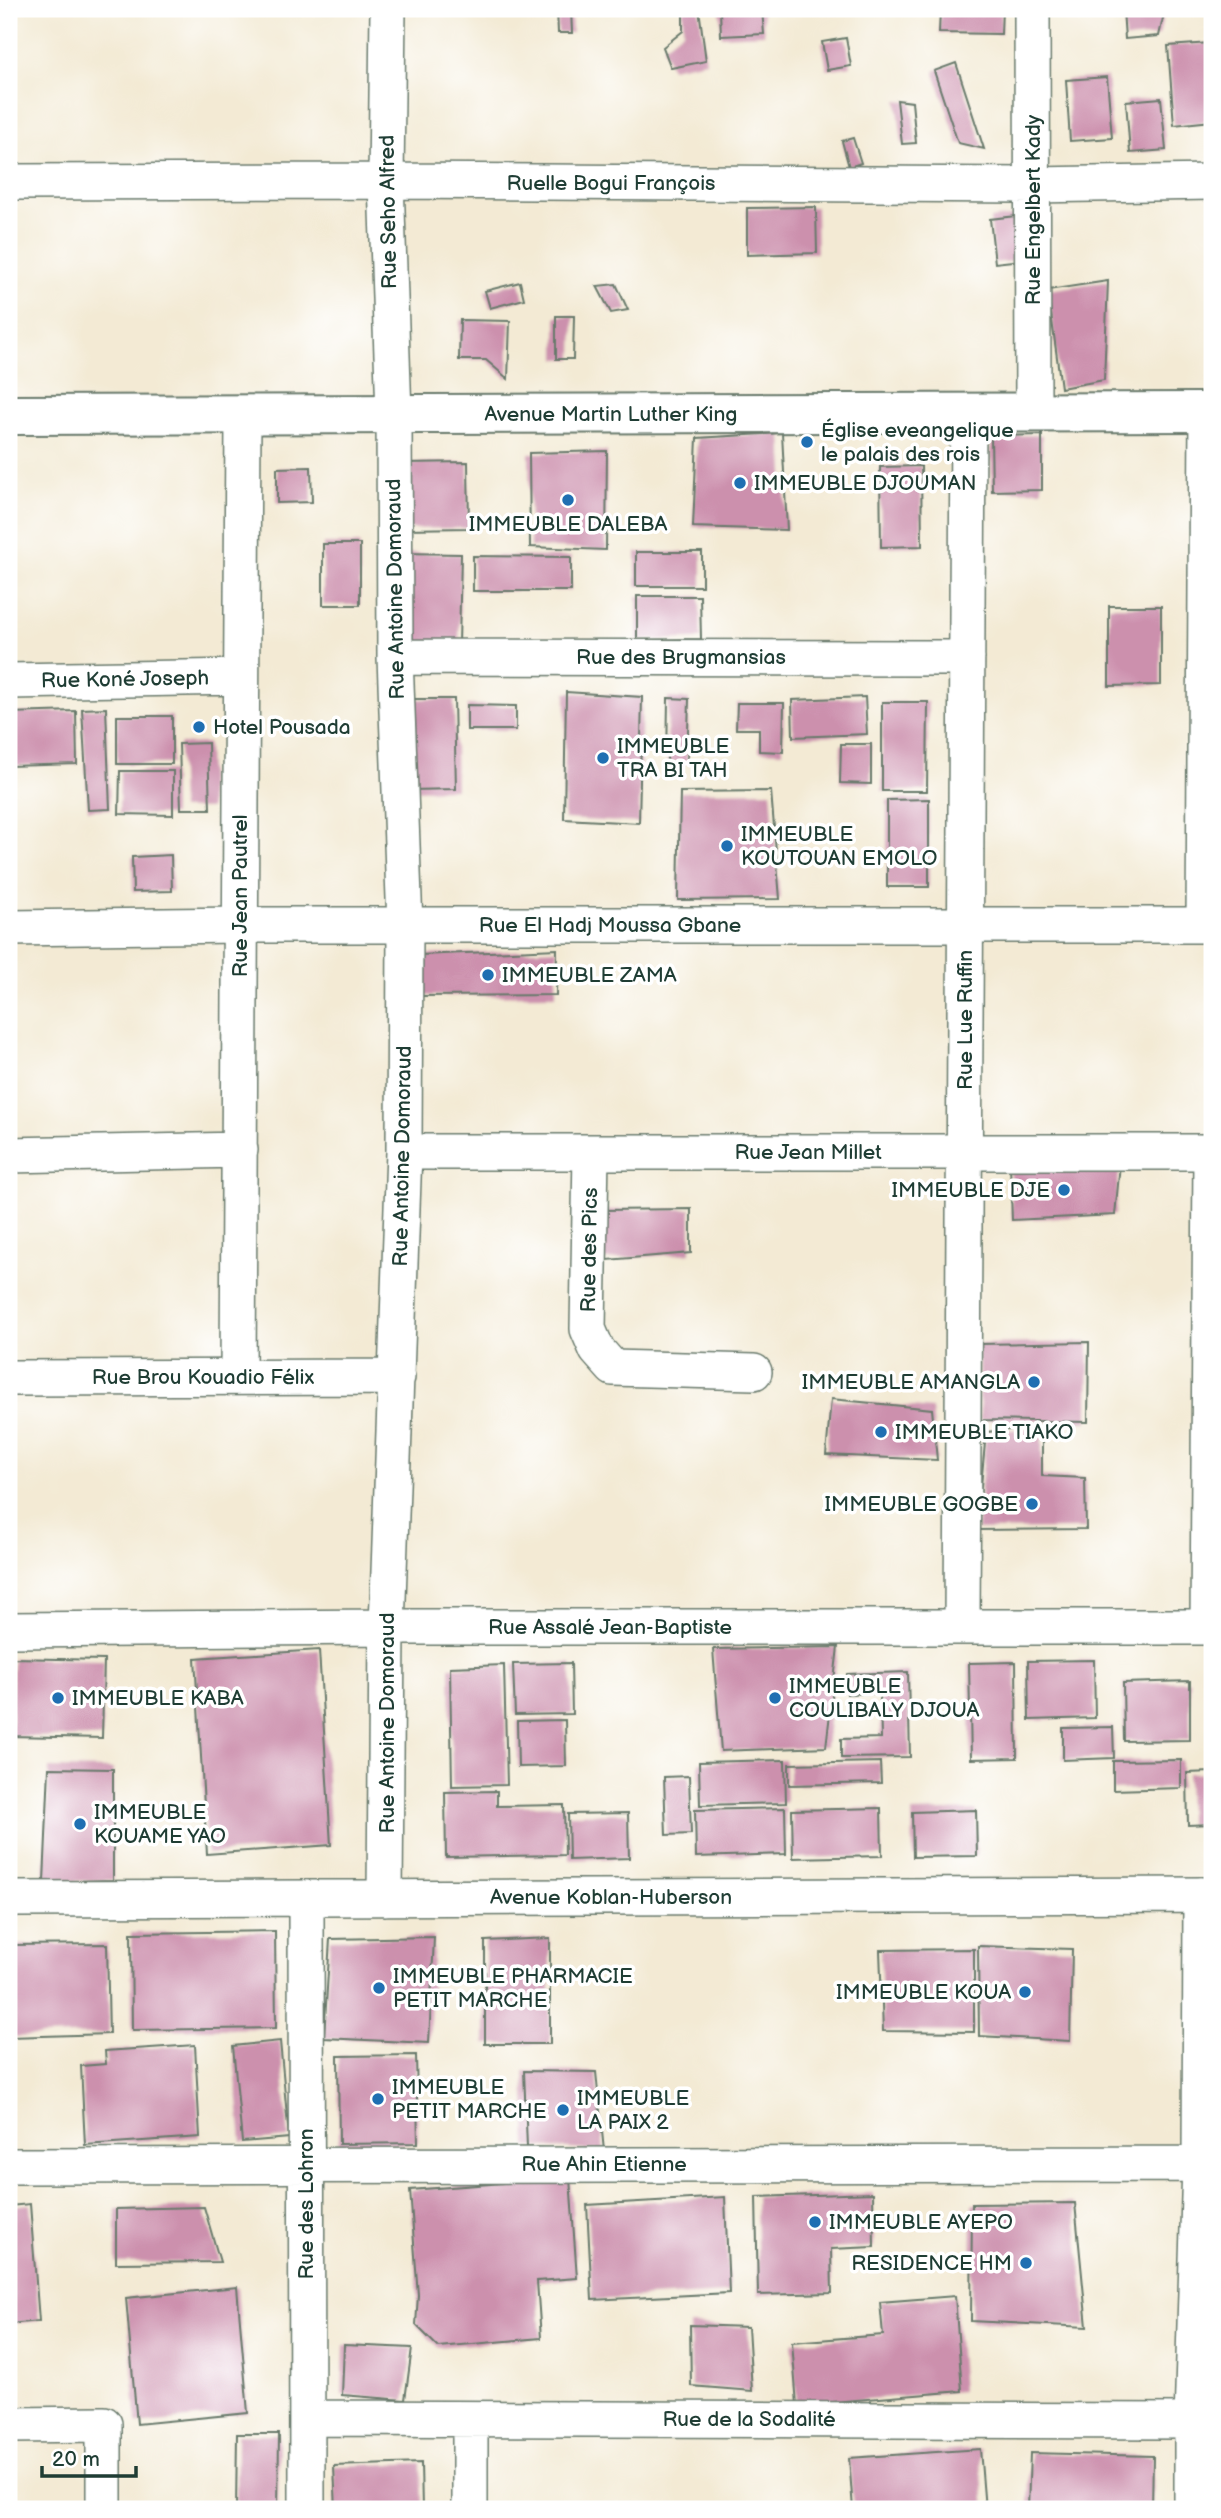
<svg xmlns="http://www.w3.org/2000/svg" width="1221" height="2518" font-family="'Balsamiq Sans',sans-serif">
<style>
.building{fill:#cc90ad}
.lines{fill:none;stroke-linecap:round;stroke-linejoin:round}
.minor-casing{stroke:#697a6c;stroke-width:38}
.tertiary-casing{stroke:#697a6c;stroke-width:42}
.minor{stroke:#fff;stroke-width:35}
.tertiary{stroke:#fff;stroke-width:38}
.poi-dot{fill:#1f6fb2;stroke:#fff;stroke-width:2.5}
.labels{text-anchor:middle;stroke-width:7;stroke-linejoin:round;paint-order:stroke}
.street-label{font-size:21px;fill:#1f3d34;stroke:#fff}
.poi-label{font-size:21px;fill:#1f3d34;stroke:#fff;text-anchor:start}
</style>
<rect width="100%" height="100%" fill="#fff"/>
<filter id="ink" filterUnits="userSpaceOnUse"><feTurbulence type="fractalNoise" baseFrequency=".0143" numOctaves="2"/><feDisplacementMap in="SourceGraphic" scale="14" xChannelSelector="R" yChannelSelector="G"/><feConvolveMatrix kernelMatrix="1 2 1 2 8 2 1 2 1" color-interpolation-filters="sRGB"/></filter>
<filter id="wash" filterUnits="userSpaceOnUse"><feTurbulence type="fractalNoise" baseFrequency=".00686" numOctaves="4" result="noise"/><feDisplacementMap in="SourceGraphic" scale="28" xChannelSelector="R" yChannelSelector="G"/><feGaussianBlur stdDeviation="1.57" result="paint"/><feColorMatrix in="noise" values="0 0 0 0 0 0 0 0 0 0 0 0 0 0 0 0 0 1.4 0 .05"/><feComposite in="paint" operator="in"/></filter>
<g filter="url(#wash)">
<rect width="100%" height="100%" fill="#f3ead4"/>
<g id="blocks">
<path class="building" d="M557,9H571L572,33H558Z
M683,9H699L706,61L671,68L663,47L683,31Z
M720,9H762L764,34L721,36Z
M940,9H1002L1001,34L939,33Z
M1123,9H1165L1159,36L1125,39Z
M846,38L851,66L827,70L822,42Z
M1210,43L1212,121L1174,125L1168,46Z
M956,63L984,149L958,143L934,71Z
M1107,77L1112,138L1070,141L1066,80Z
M1161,98L1166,150L1130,153L1126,101Z
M897,100L912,102L916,143L902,144Z
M853,138L861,163L849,167L842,141Z
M816,207L817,253L747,255V208Z
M1016,216L1021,260L995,263L990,219Z
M1108,281L1104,380L1061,388L1048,290Z
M520,282L524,299L490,308L485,291Z
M616,284L628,310L611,313L597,286Z
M556,316H574L573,359H556Z
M460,320L510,321L508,379L486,360H459Z
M782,433L787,530L693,527L697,438Z
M1042,435V490L992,491L991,436Z
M607,451L606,550L530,547L529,453Z
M468,462L469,528L405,529L404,463Z
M921,466L922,546L881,547L880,467Z
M311,467L312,502L277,503V468Z
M323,544H360V605H323Z
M636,552H702V586H636Z
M401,553L461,554L459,645L399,644Z
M473,556L571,557V591H473Z
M637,596H700L701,639L637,640Z
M1109,606H1161V685L1109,686Z
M566,692L642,697L639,823L564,819Z
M865,697L867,734L793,737L792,700Z
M668,698L689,699L687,763L667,762Z
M409,699H454L456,789L410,790Z
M882,702H928L927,791H882Z
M737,703H784L783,752L759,751V729H736Z
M467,705L516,706V730H467Z
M106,708L110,809L88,810L82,709Z
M76,711L77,764L9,766V713Z
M117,716H172V764H117Z
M208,743L210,809H181L179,744Z
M841,744H871V784L840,783Z
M120,771H173V815L119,814Z
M771,791L780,899L678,900L680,792Z
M929,799V887H887V800Z
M171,855L172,891L133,892L132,857Z
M557,949L556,995L419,996L420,955Z
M1120,1164L1115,1215L1012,1220L1010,1165Z
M691,1209V1253L595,1261L600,1210Z
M1089,1342L1088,1422L980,1420L978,1344Z
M831,1399L932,1409L937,1460L826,1455Z
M1042,1427V1476L1085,1478L1086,1529L977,1530L986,1432Z
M838,1647L826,1747L721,1751L713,1649Z
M319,1650L331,1845L207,1854L195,1658Z
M13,1658L104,1660L102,1738L11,1736Z
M1094,1660L1095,1718L1029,1720L1028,1661Z
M1016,1662L1017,1758L971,1759L969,1663Z
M571,1663L572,1714L515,1715L513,1664Z
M504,1665L507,1785L452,1786L450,1667Z
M908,1672L910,1757L841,1758V1739L881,1738L880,1693L847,1694V1674Z
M1190,1681V1740L1124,1741L1123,1683Z
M565,1720L566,1766L518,1767L517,1721Z
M1113,1727L1114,1758L1063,1760V1728Z
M785,1760L786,1803L700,1805L699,1762Z
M1181,1760V1788L1113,1790V1761Z
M880,1762L881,1783L789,1785V1764Z
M49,1768L113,1769V1880L44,1882Z
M1212,1772V1824L1188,1825L1187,1773Z
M689,1776L691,1834L666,1835L664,1777Z
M497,1791V1806L564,1805L565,1855L446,1857L445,1792Z
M785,1808L786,1854L696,1857L695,1810Z
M881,1808L882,1856L793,1858L792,1810Z
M976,1810L977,1856L913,1857L912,1812Z
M628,1813L629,1858L569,1860L568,1814Z
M275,1931L276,2028L132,2030L131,1933Z
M434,1937L429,2043L324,2038L330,1939Z
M550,1938V2044H485V1941Z
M107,1944L109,2034L9,2037V1945Z
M978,1946L1072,1949L1070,2041L979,2036Z
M974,1949V2032L883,2031L880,1950Z
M280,2041L289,2138L242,2142L233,2046Z
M195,2045L200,2137L85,2145L81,2066L106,2064L105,2051Z
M416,2055L418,2143L339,2144L338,2056Z
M524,2071L596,2072L604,2151L527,2147Z
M570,2178L577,2278L537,2281L541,2338L438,2347L416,2325L418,2295L410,2190Z
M873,2193L874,2247L831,2249L832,2293L758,2295L756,2197Z
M725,2197L729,2293L592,2300L587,2205Z
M1075,2203L1087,2327L971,2321L972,2204Z
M30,2204L39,2321L9,2324V2206Z
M204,2207L220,2262L116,2263V2209Z
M237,2287L248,2413L137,2424L126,2298Z
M955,2296L962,2391L797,2405L792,2342L883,2335L880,2302Z
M690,2325L748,2327L752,2391L691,2386Z
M344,2345L412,2348L405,2400L342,2395Z
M237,2434H279L278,2509H236Z
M980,2449L985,2509H853L849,2458Z
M1030,2453L1153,2456L1152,2509H1028Z
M421,2463L422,2509H336L334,2466Z"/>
</g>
</g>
<g filter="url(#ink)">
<use href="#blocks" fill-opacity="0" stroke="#697a6c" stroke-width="2"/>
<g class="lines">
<g class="minor-casing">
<path id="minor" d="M1032,9L1033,412
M9,182L386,181L1033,185L1212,182
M395,657L967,658
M9,681L241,677
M1204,925L1207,412
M9,928L240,925H1212
M404,1152H1212
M591,1152L588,1329L597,1350L613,1368L754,1372
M9,1155L240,1150
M238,1377L243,415
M9,1378L397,1377
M962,1627L968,413
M1208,1627L1211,1152
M9,1630L387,1627H1212
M306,1898L307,2509
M385,1898L387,1627L404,1152L405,925L395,657L394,414L386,181L388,9
M9,1899L1212,1895
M9,2166L1200,2164
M307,2418L1192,2421
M470,2419V2509
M9,2425L104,2424V2509
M1192,2509V2421L1200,2164L1201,1895"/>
</g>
<g class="tertiary-casing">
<path id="tertiary" d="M9,415L1212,412"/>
</g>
<use href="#minor" class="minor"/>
<use href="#tertiary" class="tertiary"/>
</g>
</g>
<g class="poi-dot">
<circle cx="807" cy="442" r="7"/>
<circle cx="740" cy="483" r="7"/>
<circle cx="568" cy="500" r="7"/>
<circle cx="199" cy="727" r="7"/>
<circle cx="603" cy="758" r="7"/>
<circle cx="727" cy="846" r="7"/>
<circle cx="488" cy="975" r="7"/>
<circle cx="1064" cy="1190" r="7"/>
<circle cx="1034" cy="1382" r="7"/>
<circle cx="881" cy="1432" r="7"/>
<circle cx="1032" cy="1504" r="7"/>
<circle cx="58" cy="1698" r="7"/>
<circle cx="775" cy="1698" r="7"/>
<circle cx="80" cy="1824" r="7"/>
<circle cx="379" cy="1988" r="7"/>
<circle cx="1025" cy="1992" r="7"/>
<circle cx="378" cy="2099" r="7"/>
<circle cx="563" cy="2110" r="7"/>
<circle cx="815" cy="2222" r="7"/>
<circle cx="1026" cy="2263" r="7"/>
</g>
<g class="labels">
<g class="street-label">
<text x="611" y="190">Ruelle Bogui François</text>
<text transform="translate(1033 210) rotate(-90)" y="7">Rue Engelbert Kady</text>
<text transform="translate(388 212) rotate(-91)" y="7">Rue Seho Alfred</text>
<text x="611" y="421">Avenue Martin Luther King</text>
<text transform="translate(395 589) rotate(-91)" y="7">Rue Antoine Domoraud</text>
<text x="681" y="664">Rue des Brugmansias</text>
<text transform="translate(125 679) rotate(-1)" y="7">Rue Koné Joseph</text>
<text transform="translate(240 896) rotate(-90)" y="7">Rue Jean Pautrel</text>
<text x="610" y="932">Rue El Hadj Moussa Gbane</text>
<text transform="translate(965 1020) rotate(-90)" y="7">Rue Lue Ruffin</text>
<text x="808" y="1159">Rue Jean Millet</text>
<text transform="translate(402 1156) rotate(-89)" y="7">Rue Antoine Domoraud</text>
<text transform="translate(589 1250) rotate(-89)" y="7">Rue des Pics</text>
<text x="203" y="1384">Rue Brou Kouadio Félix</text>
<text x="610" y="1634">Rue Assalé Jean-Baptiste</text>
<text transform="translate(387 1723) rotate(-90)" y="7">Rue Antoine Domoraud</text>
<text x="611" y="1904">Avenue Koblan-Huberson</text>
<text x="604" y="2171">Rue Ahin Etienne</text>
<text transform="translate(306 2204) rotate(-90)" y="7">Rue des Lohron</text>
<text x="749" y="2426">Rue de la Sodalité</text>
</g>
<g class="poi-label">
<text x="821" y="437">Église eveangelique<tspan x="821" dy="24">le palais des rois</tspan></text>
<text x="754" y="490">IMMEUBLE DJOUMAN</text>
<text x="568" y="531" text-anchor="middle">IMMEUBLE DALEBA</text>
<text x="213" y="734">Hotel Pousada</text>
<text x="617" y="753">IMMEUBLE<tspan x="617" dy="24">TRA BI TAH</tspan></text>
<text x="741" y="841">IMMEUBLE<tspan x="741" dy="24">KOUTOUAN EMOLO</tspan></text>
<text x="502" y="982">IMMEUBLE ZAMA</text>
<text x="1050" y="1197" text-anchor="end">IMMEUBLE DJE</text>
<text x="1020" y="1389" text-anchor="end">IMMEUBLE AMANGLA</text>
<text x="895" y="1439">IMMEUBLE TIAKO</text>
<text x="1018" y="1511" text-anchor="end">IMMEUBLE GOGBE</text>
<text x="789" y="1693">IMMEUBLE<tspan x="789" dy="24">COULIBALY DJOUA</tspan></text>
<text x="72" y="1705">IMMEUBLE KABA</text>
<text x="94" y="1819">IMMEUBLE<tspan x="94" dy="24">KOUAME YAO</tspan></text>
<text x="393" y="1983">IMMEUBLE PHARMACIE<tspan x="393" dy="24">PETIT MARCHE</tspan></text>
<text x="1011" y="1999" text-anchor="end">IMMEUBLE KOUA</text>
<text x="392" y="2094">IMMEUBLE<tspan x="392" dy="24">PETIT MARCHE</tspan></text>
<text x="577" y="2105">IMMEUBLE<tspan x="577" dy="24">LA PAIX 2</tspan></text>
<text x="829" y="2229">IMMEUBLE AYEPO</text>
<text x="1012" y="2270" text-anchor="end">RESIDENCE HM</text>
</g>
</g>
<rect width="1221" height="2518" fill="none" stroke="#fff" stroke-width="35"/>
<path d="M42 2466v10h94v-10" fill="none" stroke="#1f3d34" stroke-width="3.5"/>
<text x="52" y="2466" font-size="21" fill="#1f3d34" stroke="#ffffff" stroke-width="5" paint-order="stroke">20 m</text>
</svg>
